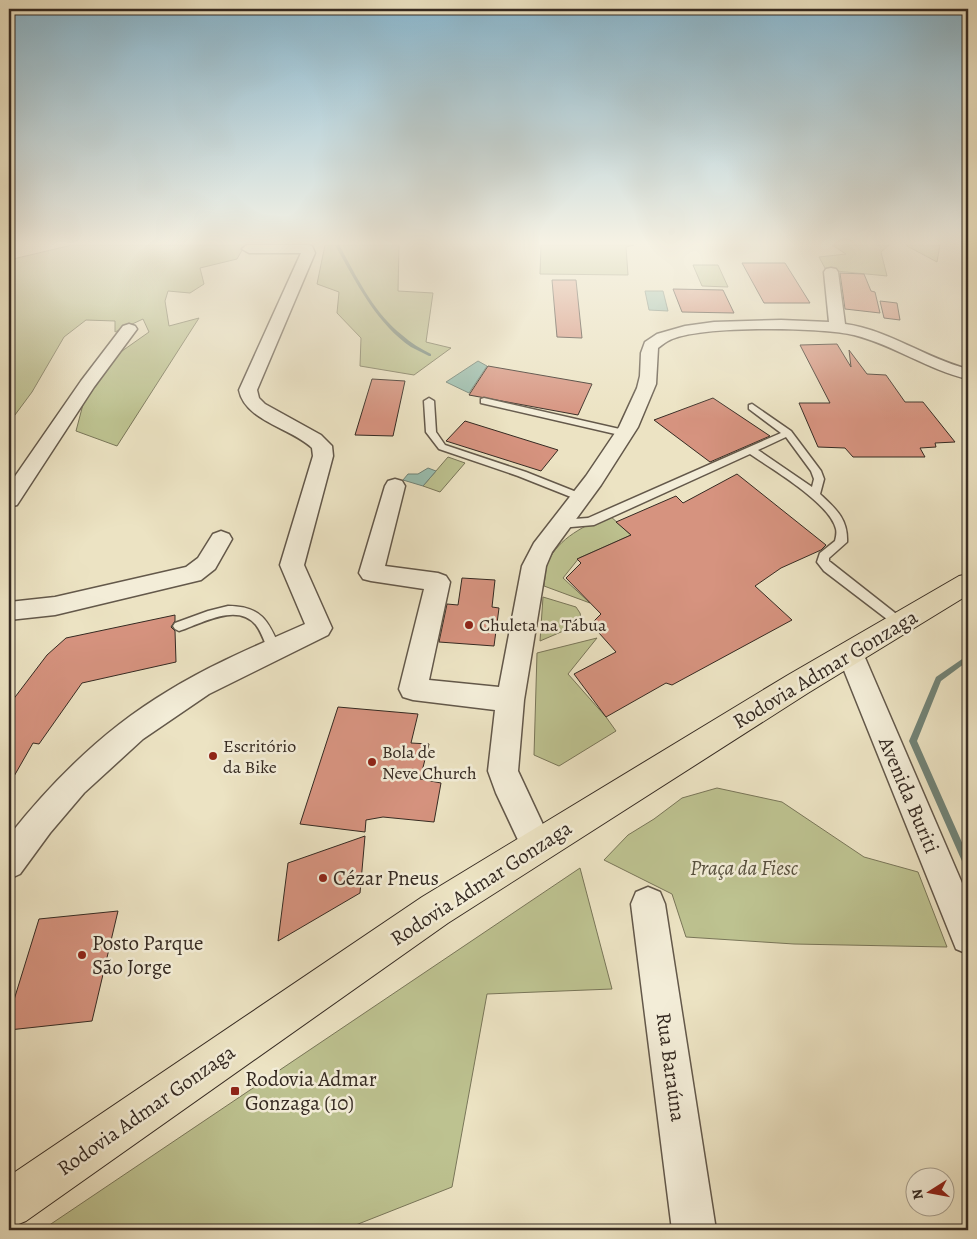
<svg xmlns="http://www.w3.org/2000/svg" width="977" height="1239" font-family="Alegreya,serif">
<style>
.green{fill:#bdc290;stroke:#797659}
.water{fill:#99beaf;stroke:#718377}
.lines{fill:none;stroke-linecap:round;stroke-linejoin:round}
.stream{fill:#718377;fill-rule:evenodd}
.building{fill:#d6937f;stroke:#352a22}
.service-casing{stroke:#63584a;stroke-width:3}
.minor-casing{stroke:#63584a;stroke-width:3}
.primary-casing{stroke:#352a22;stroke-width:2}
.service{fill:#f3edd8;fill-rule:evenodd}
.minor{fill:#f3edd8;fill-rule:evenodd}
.primary{fill:#ece3c3;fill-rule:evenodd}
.poi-dot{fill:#8f2418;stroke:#f3edd8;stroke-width:2}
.labels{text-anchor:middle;stroke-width:5;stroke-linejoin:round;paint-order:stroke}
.poi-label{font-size:18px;fill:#352a22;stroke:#f3edd8;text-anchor:start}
.near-street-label{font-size:21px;fill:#352a22;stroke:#f3edd8}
.near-park-label{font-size:21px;font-style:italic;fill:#57503e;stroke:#f3edd8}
.near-poi-label{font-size:21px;fill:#352a22;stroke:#f3edd8;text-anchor:start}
</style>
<rect width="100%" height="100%" fill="#ece3c3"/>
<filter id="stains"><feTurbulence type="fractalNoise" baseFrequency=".004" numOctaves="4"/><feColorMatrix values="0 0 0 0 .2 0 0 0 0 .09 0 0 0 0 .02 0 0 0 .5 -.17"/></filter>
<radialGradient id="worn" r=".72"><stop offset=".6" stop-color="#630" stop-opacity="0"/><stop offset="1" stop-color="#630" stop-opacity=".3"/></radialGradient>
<path class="green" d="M72,245H245L237,259L200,268L204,284L190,293L168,291L165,301L169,326L199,318L117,446L76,431L86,393L115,356L149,332L143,319L115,332V321L86,320L64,337L32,392L9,423V260Z
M325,245H399L398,291L433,293L426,342L451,348L414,375L360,366L361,338L337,313L339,292L317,284Z
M541,245H634L626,247L628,275L540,274Z
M832,245H889L881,252L887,276L826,270L819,257L846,254Z
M907,245H940L937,262L907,246Z
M693,265H718L728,287L702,286Z
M448,457L465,463L440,492L423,486Z
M609,515L631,535L579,558L563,578L590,603L544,586C545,578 545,569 548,562C558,538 586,525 609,515Z
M543,597L576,607L580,613L582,623L540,641Z
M597,638L568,674L606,717L616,731L559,766L534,755L537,653Z
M717,788L782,802L864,857L918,872L947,947L794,944L686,937L672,894L604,860L628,835L654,819L682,798Z
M580,868L612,989L487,994L452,1187L343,1230H42Z"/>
<path class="water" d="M645,291H663L668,311L649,310Z
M478,361L487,366L469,393L446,382Z
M428,468L436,471L423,486L403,480L408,474H418Z"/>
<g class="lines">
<path class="stream" d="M335,245H339C357,277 373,312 402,335C411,343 421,349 431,354V356H429C423,353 417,350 411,347C376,323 356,282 335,245Z
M968,655V661L941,681L917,741L968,856V869L965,868L909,741L936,677Z"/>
</g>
<path class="building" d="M742,263H785L810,303H764Z
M840,273L864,274L871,291L875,292L880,313L845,309Z
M552,280H576L582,338L557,337Z
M673,289L723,290L734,313L682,312Z
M880,301L897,303L900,320L884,318Z
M837,344L851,367L849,350L867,374L886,375L905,402H923L955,442L935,443L936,447L920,448L925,457H853L845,448L818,447L799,403H830L800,345Z
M488,366L592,384L578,415L469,395Z
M372,379L405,381L393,436L355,435Z
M713,398L770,436L710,462L654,420Z
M465,421L558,450L541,471L446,441Z
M737,474L826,545L821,550L781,568L755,586L792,620L672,685L666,683L606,717L574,674L616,652L591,624L601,614L566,578L581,563L577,559L631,535L616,522L676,496L683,503Z
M462,578L495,580L492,607L499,608L494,646L439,642L447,604L458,605Z
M175,615V621L171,627L175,631L176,662L82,683L39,744L33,743L9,785V705L47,655L66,638Z
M338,707L418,714L411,743L429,744L420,779L441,783L434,822L383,817L366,820L365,832L300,824Z
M365,836L360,893L278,941L288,863Z
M118,911L92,1021L9,1030V1016L39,919Z"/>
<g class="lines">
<g class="service-casing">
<path id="service" d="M429,398L434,401L436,432L445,445L526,472L584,495L585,497L584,499H576L518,476L439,449L426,432L424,401Z
M484,398L624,430L629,433L624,436L481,403V399Z
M752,404L791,431L821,471L824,479L820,494C836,509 848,519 847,542L829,558V561L904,620L906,623L904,626H896L824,571L817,562L820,553L835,541C836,537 837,533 836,529C830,503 772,469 750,454L594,525L560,528L554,524L560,520L588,518L781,433L749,409V405ZM786,437L811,471L814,479L812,487L758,450Z
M228,606C261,606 269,621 280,649L279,653H269C265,643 262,633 256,625C237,602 201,624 179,631L175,629L173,626L175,623L208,611Z"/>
</g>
<g class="minor-casing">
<path id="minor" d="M247,245H309L312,246L315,253L257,390L259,398L265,404L321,435L332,446L333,456L304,565L332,628L328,635L209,694L143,739L84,793L50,833L20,874L9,879V836C54,779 106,728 168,691C212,664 258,645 305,624L280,565L313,456L312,448C291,428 245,421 239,390L301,253H249L242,249Z
M831,268L836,269L838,272L845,324C889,330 925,358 968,369V379C928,370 894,345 854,335C822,327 695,325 668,341C664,343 661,346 658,348L656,384L638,427L601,485L552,552L546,566L524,700L518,771L553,846L548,857L537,861L526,857L496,793L488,771L495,710L413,700L403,697L399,689L424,589L371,581L363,579L359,573L385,486L388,481L395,479L402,481L405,486L385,566L438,573L446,576L450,582L429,680L499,687L522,566L534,543L586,476L619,427L637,388L640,376L641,353L645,342L657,334L685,326L714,322L781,320L829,322L824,272L826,269Z
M129,324L135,326L137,329L94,387L17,505L9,507V485L81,381L123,326Z
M221,531L229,534L232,539L215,569L201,580L55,615L9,620V602L55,597L186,567L198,558L213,534Z
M850,643L859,646L863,653L968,897V954L956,949L837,653L841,646Z
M648,887L660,892L665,904L716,1230H672L631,904L636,892Z"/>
</g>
<g class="primary-casing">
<path id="primary" d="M968,574V595L808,693L448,923L26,1221L9,1228V1176L422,897L788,675L959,576Z"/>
</g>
<use href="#service" class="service"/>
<use href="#minor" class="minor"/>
<use href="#primary" class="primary"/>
</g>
<linearGradient id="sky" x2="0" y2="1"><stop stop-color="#88b8d1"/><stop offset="0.58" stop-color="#f6f2e4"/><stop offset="1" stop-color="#f6f2e4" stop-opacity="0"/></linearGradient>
<rect width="977" height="419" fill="url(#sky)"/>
<g class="poi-dot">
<circle cx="469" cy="625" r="5"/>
<circle cx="213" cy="756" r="5"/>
<circle cx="372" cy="762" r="5"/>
<circle cx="323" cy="878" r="5"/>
<circle cx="82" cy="955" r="5"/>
<rect x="230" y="1086" width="10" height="10" rx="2.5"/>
</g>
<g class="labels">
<g class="poi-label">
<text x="479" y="631">Chuleta na Tábua</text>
<text x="223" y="752">Escritório<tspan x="223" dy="21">da Bike</tspan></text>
<text x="382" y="758">Bola de<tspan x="382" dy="21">Neve Church</tspan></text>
</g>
<g class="near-street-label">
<text transform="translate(825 669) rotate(-31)" y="7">Rodovia Admar Gonzaga</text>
<text transform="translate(909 795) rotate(67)" y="7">Avenida Buriti</text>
<text transform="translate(481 883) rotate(-33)" y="7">Rodovia Admar Gonzaga</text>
<text transform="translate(671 1067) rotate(82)" y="7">Rua Baraúna</text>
<text transform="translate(146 1110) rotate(-35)" y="7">Rodovia Admar Gonzaga</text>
</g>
<g class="near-park-label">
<text x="744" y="875">Praça da Fiesc</text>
</g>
<g class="near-poi-label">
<text x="333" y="885">Cézar Pneus</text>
<text x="92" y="950">Posto Parque<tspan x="92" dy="24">São Jorge</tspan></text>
<text x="245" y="1086">Rodovia Admar<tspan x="245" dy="24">Gonzaga (10)</tspan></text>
</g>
</g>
<rect width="977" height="1239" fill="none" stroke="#ece3c3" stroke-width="30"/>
<rect x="10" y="10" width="957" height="1219" fill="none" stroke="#352a22" stroke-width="2.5"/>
<rect x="15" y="15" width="947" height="1209" fill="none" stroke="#352a22"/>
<g transform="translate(930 1192) rotate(259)"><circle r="24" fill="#f3edd8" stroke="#a79f8f"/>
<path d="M0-4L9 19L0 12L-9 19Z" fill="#8f2418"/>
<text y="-8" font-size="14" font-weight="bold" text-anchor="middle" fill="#352a22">N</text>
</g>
<rect width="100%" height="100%" filter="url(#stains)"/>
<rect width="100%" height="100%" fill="url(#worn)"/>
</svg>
